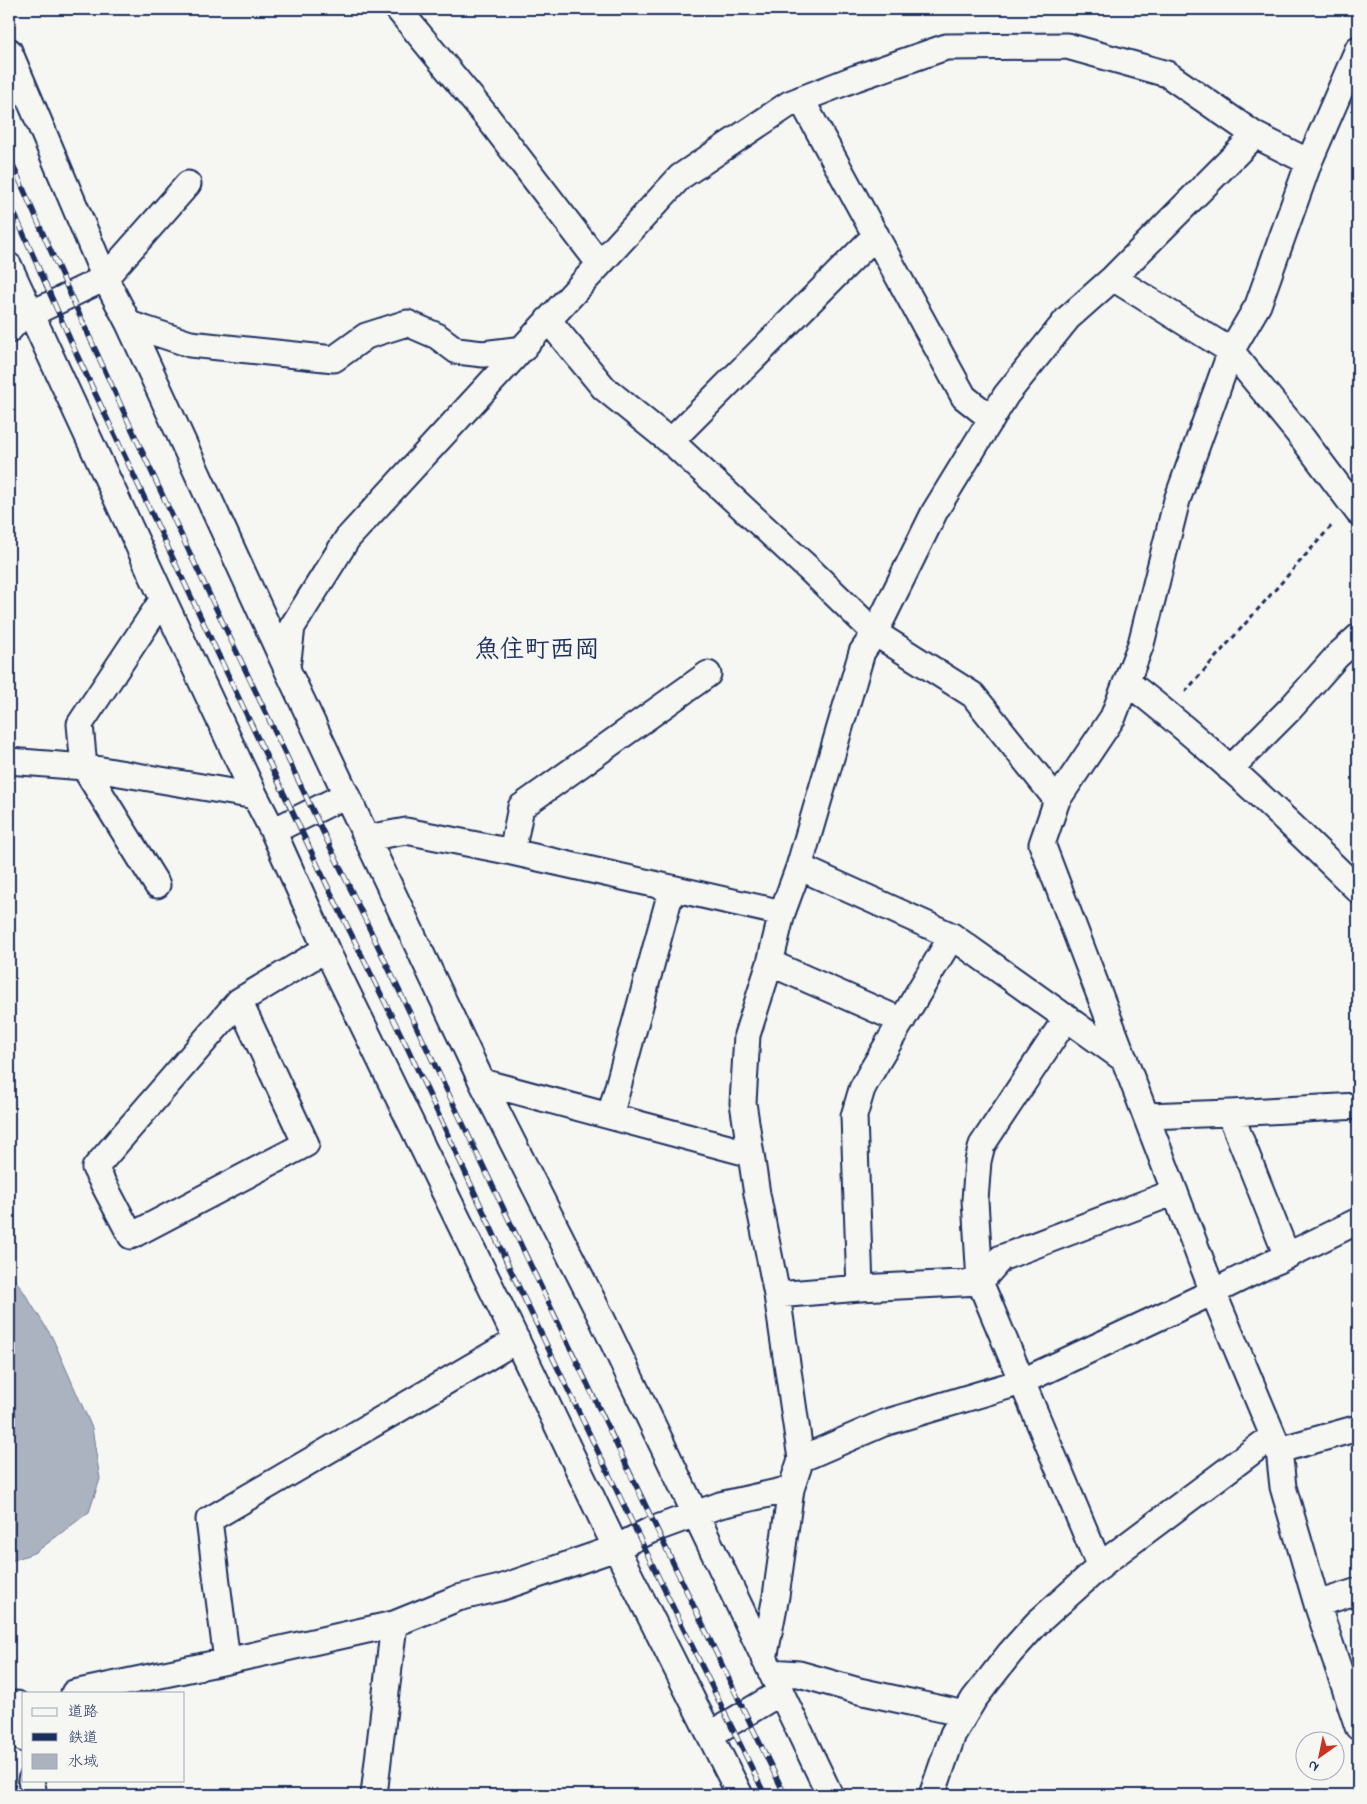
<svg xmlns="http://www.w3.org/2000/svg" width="1367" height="1804" font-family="'Indie Flower','Klee One',sans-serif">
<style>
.water{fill:#abb2c0;stroke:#717e99}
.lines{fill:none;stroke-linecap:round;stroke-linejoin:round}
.street-casing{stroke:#1b2f5e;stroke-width:29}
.path{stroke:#1b2f5e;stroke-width:3;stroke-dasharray:5 4;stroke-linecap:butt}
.street{stroke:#f6f6f2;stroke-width:25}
.rail-casing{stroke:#1b2f5e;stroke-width:5.5}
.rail{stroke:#f6f6f2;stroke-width:4;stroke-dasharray:11;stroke-linecap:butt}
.labels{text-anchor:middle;stroke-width:5;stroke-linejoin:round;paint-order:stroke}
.quarter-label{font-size:25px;font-weight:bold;fill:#1b2f5e;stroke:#f6f6f2}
</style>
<rect width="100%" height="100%" fill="#f6f6f2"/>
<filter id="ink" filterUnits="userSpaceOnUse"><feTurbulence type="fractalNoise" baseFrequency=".02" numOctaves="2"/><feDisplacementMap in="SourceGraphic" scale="10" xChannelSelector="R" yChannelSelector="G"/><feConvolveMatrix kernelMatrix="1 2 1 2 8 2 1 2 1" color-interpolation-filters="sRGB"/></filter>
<g filter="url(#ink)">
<path class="water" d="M9,1273L20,1286L52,1337L92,1428L100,1479L89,1512L36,1552L9,1562Z"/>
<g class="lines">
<g class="street-casing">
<path id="street" d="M398,9L488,118L599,263
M1358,49L1309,162L1258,305L1231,351L1177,500L1141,644L1113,717L1057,800L1042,844L1213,1292L1279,1450L1283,1487L1317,1604L1358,1727
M9,51L105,278L188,184
M801,99L964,397L992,419
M9,266L163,599L255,796L273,831L326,949L504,1314L616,1548L740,1795
M1113,278L1255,135
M548,320L604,388L677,447L810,570L875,633L973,695L1057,800
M129,324L287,669L482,1082L601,1317L830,1795
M9,330L28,309H41L105,278L129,324L190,344L334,359L366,336L407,323L437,336L457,351L483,354L523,349
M670,442L876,235
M287,668L292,627L347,539L680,177L789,104L856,78L946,47L1067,46L1167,74L1255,135L1309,162
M1127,682C1209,745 1284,817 1358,890
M9,761L84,767L255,796
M1230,769L1290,709L1337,656L1358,637
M273,831L346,795
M367,838L406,831L512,852L782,913
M512,852L521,807L708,674
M799,867L952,936L1125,1060
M157,885L84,767L80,724L163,599
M770,963L902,1021
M239,1001L306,1144L131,1236L95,1168L239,1001L326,949
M1067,1017L982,1145L978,1161L975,1200L980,1282L1100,1567
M482,1082L751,1154
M1230,1113L1287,1256
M610,1116L672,888
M1146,1116L1230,1113L1358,1106
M860,1288L854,1116L862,1089L870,1074L952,936
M777,1295L860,1288L980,1282L1001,1258L1175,1192
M1279,1450L1358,1428
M801,1459L884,1423L1021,1382L1213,1292L1358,1221
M1317,1604L1358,1591
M764,1659L776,1596L791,1489L801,1459L777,1295L757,1194L743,1103L747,1035L770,963L782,913L799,867L862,652L875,633L935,511L1006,395L1068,318L1113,278L1231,351L1303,439L1358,512
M227,1661L209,1520L517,1340
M771,1672L799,1674L859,1691L965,1714
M74,1693L227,1661L394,1624
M17,1704L24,1739
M710,1735L781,1692
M31,1780L34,1795
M374,1795L394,1624L458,1598L500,1588L616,1548L649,1531L720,1505L791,1489
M932,1795L953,1734L974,1699L1010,1653L1037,1623L1106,1561L1273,1436"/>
</g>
<path class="path" d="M1185,692L1333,524"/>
<use href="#street" class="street"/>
<g class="rail-casing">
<path id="rail" d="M9,156C124,421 250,680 375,940C512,1226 647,1511 785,1795
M9,201L77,355L327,885L408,1049L511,1271L668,1597L765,1795"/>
</g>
<use href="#rail" class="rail"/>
</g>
</g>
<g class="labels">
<g class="quarter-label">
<text x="537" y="657">魚住町西岡</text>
</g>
</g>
<rect width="1367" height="1804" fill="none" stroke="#f6f6f2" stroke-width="30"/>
<rect x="15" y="15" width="1337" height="1774" fill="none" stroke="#1b2f5e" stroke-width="2" filter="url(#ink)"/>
<rect x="22" y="1692" width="162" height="90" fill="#f6f6f2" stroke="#9ea6b7"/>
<rect x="32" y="1708" width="25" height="8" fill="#f6f6f2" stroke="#9ea6b7"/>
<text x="68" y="1716" font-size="15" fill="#1b2f5e">道路</text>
<rect x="32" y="1733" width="25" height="8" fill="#1b2f5e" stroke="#9ea6b7"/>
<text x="68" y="1742" font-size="15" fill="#1b2f5e">鉄道</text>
<rect x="32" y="1754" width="25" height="15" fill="#abb2c0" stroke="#9ea6b7"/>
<text x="68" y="1766" font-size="15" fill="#1b2f5e">水域</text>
<g transform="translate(1320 1756) rotate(213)"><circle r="24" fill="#f6f6f2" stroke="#9ea6b7"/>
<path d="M0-4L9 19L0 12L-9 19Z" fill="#c8321e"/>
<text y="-8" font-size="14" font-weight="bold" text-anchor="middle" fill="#1b2f5e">N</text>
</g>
</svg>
